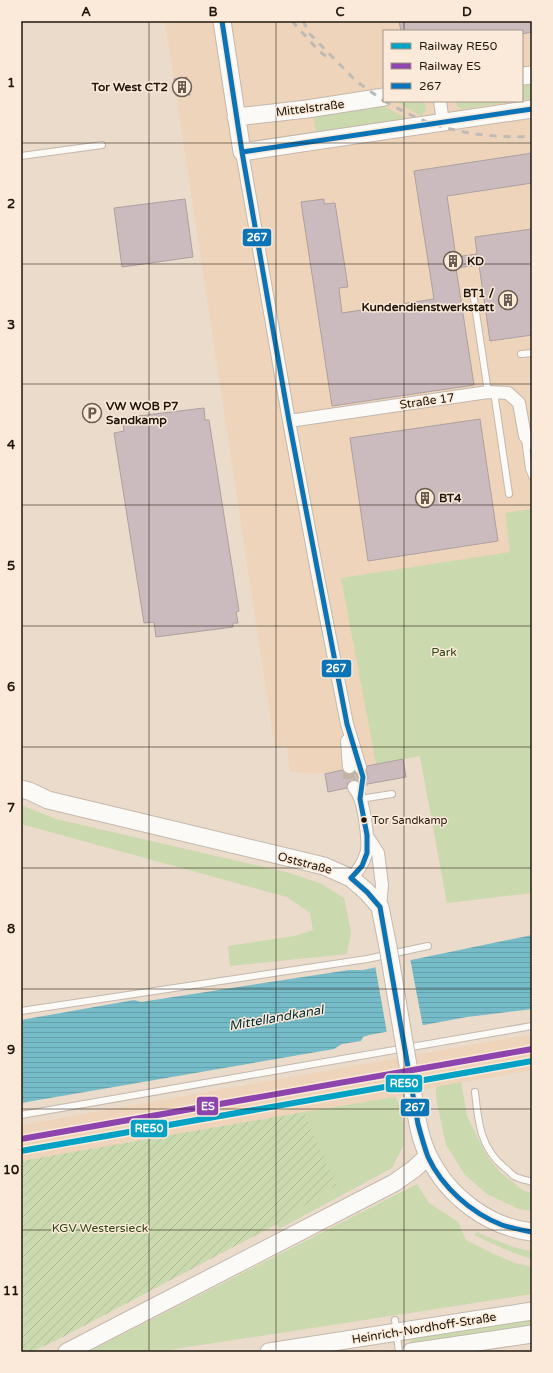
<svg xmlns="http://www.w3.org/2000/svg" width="553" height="1373" font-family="'Varela Round',sans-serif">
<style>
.built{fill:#eed4ba;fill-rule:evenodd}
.green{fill:#cbd9ae}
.garden{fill:url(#garden-furrows)}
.water{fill:url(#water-rules)}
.pier{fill:#eadbcb}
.building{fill:#ccbbbe;stroke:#aca09e}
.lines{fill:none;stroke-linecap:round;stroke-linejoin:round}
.street-tunnel{stroke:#c2b4a5;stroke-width:12;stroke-dasharray:12 6;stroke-linecap:butt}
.lane-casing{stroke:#c4b8ac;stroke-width:8}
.street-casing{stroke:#c4b8ac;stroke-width:14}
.secondary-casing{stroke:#c4b8ac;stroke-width:19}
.lane{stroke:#fcfaf7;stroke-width:6}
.street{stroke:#fcfaf7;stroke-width:12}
.secondary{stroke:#fcfaf7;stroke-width:17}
.rail{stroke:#bebab6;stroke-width:3;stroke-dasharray:7 7;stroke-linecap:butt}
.secondary-bridge-casing{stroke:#c4b8ac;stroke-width:19;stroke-linecap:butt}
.secondary-bridge{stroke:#fcfaf7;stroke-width:17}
.bus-1-casing{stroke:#fbead9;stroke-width:8}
.bus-1{stroke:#0b74b7;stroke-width:5}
.rail-1-casing{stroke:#fbead9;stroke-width:9}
.rail-2-casing{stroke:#fbead9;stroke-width:9}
.rail-1{stroke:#02a2c4;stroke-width:6}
.rail-2{stroke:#8e44ad;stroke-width:6}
.grid{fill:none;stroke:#21170c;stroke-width:1;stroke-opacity:0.55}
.bus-dot{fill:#21170c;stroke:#fbead9;stroke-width:1.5}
.labels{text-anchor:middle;stroke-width:3;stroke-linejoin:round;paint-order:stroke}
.bus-label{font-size:11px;fill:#21170c;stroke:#fbead9;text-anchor:start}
.poi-label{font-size:12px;font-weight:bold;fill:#21170c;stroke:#fbead9;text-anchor:start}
.street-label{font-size:12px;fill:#21170c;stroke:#fbead9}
.park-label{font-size:12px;fill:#2d4616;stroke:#fbead9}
.water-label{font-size:13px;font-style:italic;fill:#00313b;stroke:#fbead9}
.line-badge{stroke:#fbead9;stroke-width:1.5}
.badge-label{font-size:11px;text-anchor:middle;font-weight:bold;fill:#fff}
.neatline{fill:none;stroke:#21170c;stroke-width:1.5}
.grid-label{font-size:13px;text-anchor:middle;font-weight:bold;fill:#21170c}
</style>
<defs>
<pattern id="garden-furrows" width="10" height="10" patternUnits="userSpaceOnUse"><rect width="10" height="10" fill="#cbd9ae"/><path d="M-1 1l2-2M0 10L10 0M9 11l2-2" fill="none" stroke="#aeba94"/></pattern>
<pattern id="water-rules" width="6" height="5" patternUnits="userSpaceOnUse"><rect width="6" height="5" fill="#76bbc8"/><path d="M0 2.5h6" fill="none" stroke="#66a0ab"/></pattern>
</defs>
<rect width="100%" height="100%" fill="#eadbcb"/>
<path class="built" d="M165,21H532V893L447,903L420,756L325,774L290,772L287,746L275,748ZM384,31H522V101H384Z
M532,1034V1070L436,1087L395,1097L304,1112L21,1161V1125Z"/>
<path class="green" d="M532,82V99L522,100V83Z
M405,101H422L425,103L426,110L421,116L397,102Z
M456,101H517L462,109L457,106Z
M381,105L407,118L316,132L313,115Z
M532,509V893L447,903L420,756L376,764L341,578L510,552L505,513Z
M21,805L56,819L290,873L322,884L344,898L351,932L347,954L230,966L228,946L295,936L313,930L310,913L287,897L21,824Z
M461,1082L467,1116L486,1154L500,1172L524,1191L532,1193V1211L519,1209L487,1194L465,1175L446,1145L436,1098V1087Z
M395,1097L399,1103L403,1123V1146L392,1168L279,1229L277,1224L335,1185L304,1112Z
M417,1184L429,1203L458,1222L466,1240L494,1254L515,1263L532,1267V1294L156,1352H88Z
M477,1232C495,1240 512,1248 532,1251V1259C511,1253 493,1244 474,1235Z
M532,1319V1327L423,1344L410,1343V1341L416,1336Z"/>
<path class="garden" d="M304,1112L336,1185L277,1224L57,1340L31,1352H21V1161Z"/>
<path class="water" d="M532,935V1009L467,1017L369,1035L363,1037L361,1041L342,1044L334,1049L21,1103V1020L134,1000L141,1002L349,970H363Z"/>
<path class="pier" d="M410,958L423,1027L387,1033L375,965Z"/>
<path class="building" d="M399,21H532V32L522,34V31H401Z
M187,77L190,95L176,96L174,79Z
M532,153V183L447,196L456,257L477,254L475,237L532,229V335L490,341L479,265L456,268L474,385L332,406L301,202L324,199V204L335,203L348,287L339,288L342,313L434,299L414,171Z
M185,199L193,257L122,267L114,208Z
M204,408L205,420H209L239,611L236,612L238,623H233V627L156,637L154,622L144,623L114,433L124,431L122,418Z
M480,419L498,541L368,561L350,438Z
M403,759L406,777L362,785L358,781L354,780L348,783L347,788L328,792L325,774L342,770L346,774H350L354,772L358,774H362L366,772L367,766Z"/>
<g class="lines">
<path class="street-tunnel" d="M349,767V780L354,787
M360,767L363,777L362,785"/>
<g class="lane-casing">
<path id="lane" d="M21,156L102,145
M474,299L488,392
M521,354L532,353
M494,392L509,494
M525,439L529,469L532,476
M360,799L392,794
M21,1011L367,959L428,946
M475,1092C478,1121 480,1148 505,1168C508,1170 511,1174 514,1176C519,1179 526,1180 532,1182
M21,1115L532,1026
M395,1320L399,1352"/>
</g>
<g class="street-casing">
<path id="street" d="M440,101L443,123
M242,152L289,421L318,577L347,724L360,767
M289,421L488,392L508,393L519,403L525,436L532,444
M347,741L349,767
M367,836L378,853L382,885L380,907
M351,878C358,871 363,864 366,854C370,845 364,808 360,798C359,794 356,791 354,787"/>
</g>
<g class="secondary-casing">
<path id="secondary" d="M222,21L242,152L532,109
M522,76L532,75
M236,117L307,109L384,97
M21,789L29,791L48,800L324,866L351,878L367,892L380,907L388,947
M414,1101C417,1119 420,1140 429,1157C448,1196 488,1227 532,1232
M67,1352L394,1183L414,1169L428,1156
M269,1352L532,1311
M411,1352L532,1334"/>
</g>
<use href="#lane" class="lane"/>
<use href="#street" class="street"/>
<use href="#secondary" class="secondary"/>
<path class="rail" d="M292,21L319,51L328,58
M303,21L310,34L356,81L384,101
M384,101C392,105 400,110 409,114C446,132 491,139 532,136"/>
<g class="secondary-bridge-casing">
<path id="secondary-bridge" d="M388,947L414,1101"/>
</g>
<use href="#secondary-bridge" class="secondary-bridge"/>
<g class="bus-1-casing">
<path id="bus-1" d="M222,21L242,152L289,421L347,724L363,777L360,799L367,835V853L362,866L351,878
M242,152L532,109
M351,878L367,892L380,907L418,1124C421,1135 424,1146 428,1157C442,1187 471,1213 502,1225C511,1228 522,1230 532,1232"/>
</g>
<use href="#bus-1" class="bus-1"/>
<g class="rail-1-casing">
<path id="rail-1" d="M21,1151L532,1061"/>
</g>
<g class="rail-2-casing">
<path id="rail-2" d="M21,1139L532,1049"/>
</g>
<use href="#rail-1" class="rail-1"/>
<use href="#rail-2" class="rail-2"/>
</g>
<path class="grid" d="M149,21V1352M276,21V1352M404,21V31M404,101V1352M21,143H532M21,264H532M21,384H532M21,505H532M21,626H532M21,747H532M21,868H532M21,989H532M21,1109H532M21,1230H532"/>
<defs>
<g id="building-ring" transform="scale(1)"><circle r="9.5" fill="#fbead9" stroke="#675c4f" stroke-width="1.5"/><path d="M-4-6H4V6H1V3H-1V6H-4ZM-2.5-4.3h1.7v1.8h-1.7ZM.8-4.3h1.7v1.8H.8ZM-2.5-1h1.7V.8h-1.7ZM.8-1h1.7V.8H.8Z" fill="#675c4f"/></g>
<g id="parking-ring" transform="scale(1)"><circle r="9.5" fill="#fbead9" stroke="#675c4f" stroke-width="1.5"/><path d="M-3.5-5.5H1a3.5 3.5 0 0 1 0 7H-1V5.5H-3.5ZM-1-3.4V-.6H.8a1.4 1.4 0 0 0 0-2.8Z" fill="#675c4f"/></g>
</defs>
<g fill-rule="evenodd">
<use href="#building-ring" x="182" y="87"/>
<use href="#building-ring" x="453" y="261"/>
<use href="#building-ring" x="508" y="300"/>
<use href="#parking-ring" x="92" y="413"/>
<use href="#building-ring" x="425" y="498"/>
</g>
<circle class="bus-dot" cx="364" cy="820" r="3.5"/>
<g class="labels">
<g class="bus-label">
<text x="372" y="824">Tor Sandkamp</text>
</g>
<g class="poi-label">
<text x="168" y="91" text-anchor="end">Tor West CT2</text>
<text x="467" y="265">KD</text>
<text x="494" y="297" text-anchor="end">BT1 /<tspan x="494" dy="14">Kundendienstwerkstatt</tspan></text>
<text x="106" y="410">VW WOB P7<tspan x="106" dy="14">Sandkamp</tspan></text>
<text x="439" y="502">BT4</text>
</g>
<g class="street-label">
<text transform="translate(310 108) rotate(-7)" y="4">Mittelstraße</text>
<text transform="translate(427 401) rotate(-8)" y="4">Straße 17</text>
<text transform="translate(305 863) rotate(15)" y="4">Oststraße</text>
<text transform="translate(424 1328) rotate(-9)" y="4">Heinrich-Nordhoff-Straße</text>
</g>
<g class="park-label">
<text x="444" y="656">Park</text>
<text x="100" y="1232">KGV Westersieck</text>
</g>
<g class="water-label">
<text transform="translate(276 1017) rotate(-10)" y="5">Mittellandkanal</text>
</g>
</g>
<g class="line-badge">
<rect x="242" y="228" width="30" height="19" rx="4" fill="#0b74b7"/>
<rect x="321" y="659" width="31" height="19" rx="4" fill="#0b74b7"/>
<rect x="385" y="1074" width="38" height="19" rx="4" fill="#02a2c4"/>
<rect x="196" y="1096" width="23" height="20" rx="4" fill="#8e44ad"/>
<rect x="400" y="1098" width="30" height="19" rx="4" fill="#0b74b7"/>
<rect x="130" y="1119" width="38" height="19" rx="4" fill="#02a2c4"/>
</g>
<g class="badge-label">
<text x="257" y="241">267</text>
<text x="336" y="672">267</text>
<text x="404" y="1087">RE50</text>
<text x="208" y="1110">ES</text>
<text x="415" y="1111">267</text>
<text x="149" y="1132">RE50</text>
</g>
<rect width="553" height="1373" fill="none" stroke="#fbead9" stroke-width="44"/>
<rect x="383" y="30" width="140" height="72" fill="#fbead9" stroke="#a49687"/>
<rect x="391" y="43" width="20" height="6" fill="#02a2c4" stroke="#a49687"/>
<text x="419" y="50" font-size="12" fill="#21170c">Railway RE50</text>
<rect x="391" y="63" width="20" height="6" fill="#8e44ad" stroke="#a49687"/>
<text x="419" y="70" font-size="12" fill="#21170c">Railway ES</text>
<rect x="391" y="83" width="20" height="6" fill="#0b74b7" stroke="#a49687"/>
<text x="419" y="90" font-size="12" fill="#21170c">267</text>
<rect x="22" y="22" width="509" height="1329" class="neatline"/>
<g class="grid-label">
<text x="86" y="16">A</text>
<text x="213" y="16">B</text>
<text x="340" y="16">C</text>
<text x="467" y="16">D</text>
<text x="11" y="87">1</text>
<text x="11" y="208">2</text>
<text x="11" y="329">3</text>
<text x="11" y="449">4</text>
<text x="11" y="570">5</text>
<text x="11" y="691">6</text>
<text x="11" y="812">7</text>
<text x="11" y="933">8</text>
<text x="11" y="1054">9</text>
<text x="11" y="1174">10</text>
<text x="11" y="1295">11</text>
</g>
</svg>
